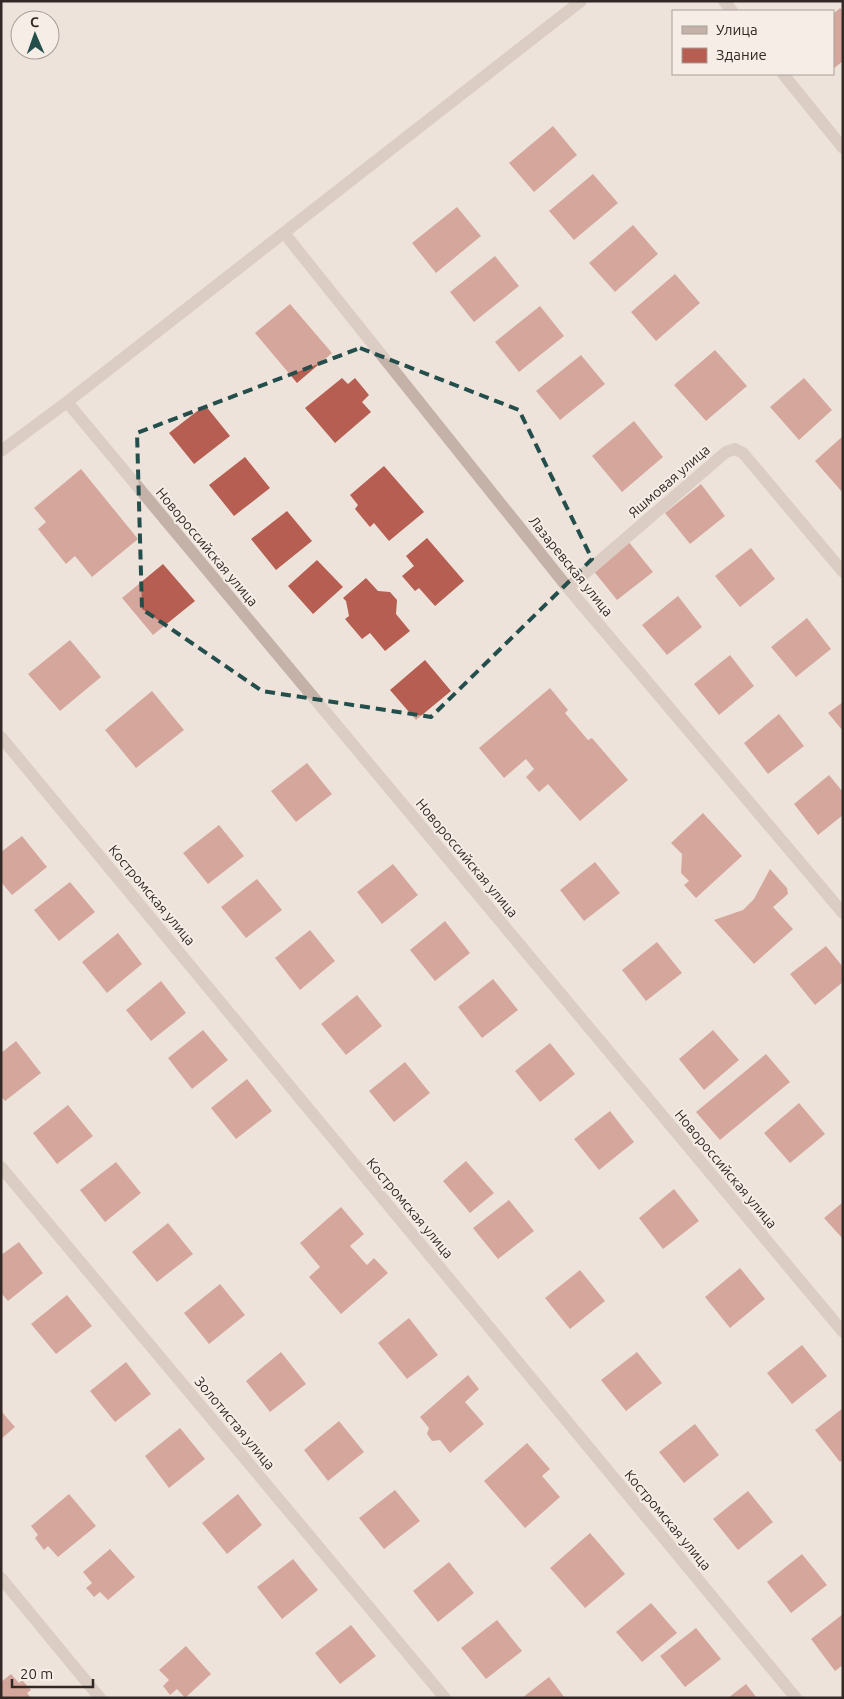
<svg xmlns="http://www.w3.org/2000/svg" width="844" height="1699" font-family="Ubuntu,sans-serif">
<style>
.building{fill:#b55e51}
.lines{fill:none;stroke-linecap:round;stroke-linejoin:round}
.minor{stroke:#c4b2a8;stroke-width:12}
.marked{fill:none;stroke:#234e4b;stroke-width:4;stroke-dasharray:10 6;stroke-linejoin:round}
.labels{text-anchor:middle;stroke-width:4;stroke-linejoin:round;paint-order:stroke}
.street-label{font-size:14px;fill:#322927;stroke:#f6ede6}
</style>
<rect width="100%" height="100%" fill="#eee3db"/>
<path class="building" d="M840,8L843,11V61L833,69V14Z
M553,126L577,155L534,192L509,163Z
M593,174L618,203L574,240L549,211Z
M457,207L481,236L436,273L412,243Z
M633,225L658,254L615,292L589,263Z
M495,256L519,286L474,322L450,292Z
M675,274L700,303L656,341L631,312Z
M290,304L332,353L297,383L255,333Z
M540,306L564,336L519,372L495,342Z
M715,350L747,386L706,421L674,385Z
M581,355L605,384L560,420L536,391Z
M342,378L348,384L355,378L369,395L362,402L371,412L335,443L305,408Z
M804,378L832,410L799,440L770,407Z
M205,405L230,436L194,464L169,433Z
M634,421L663,457L622,492L592,456Z
M843,436V493L815,461Z
M245,457L270,488L234,516L209,485Z
M384,466L424,512L389,541L374,523L370,527L355,509L358,505L350,495Z
M81,469L138,539L92,577L75,556L66,564L38,529L46,522L34,508Z
M701,484L725,516L690,544L665,513Z
M287,511L312,541L276,570L251,539Z
M427,538L464,581L435,606L419,588L415,591L402,576L414,566L406,556Z
M628,541L653,572L617,600L592,569Z
M751,548L775,579L740,607L715,576Z
M317,560L343,587L313,614L288,586Z
M163,564L195,601L153,635L122,598Z
M366,578L378,591L390,592L397,600L396,614L410,631L385,651L370,633L362,639L345,619L349,616L346,601L343,598Z
M678,596L702,627L667,655L642,625Z
M807,618L831,649L796,677L771,647Z
M70,640L101,677L60,711L28,674Z
M730,655L754,686L719,715L694,684Z
M425,660L451,691L416,720L390,690Z
M550,688L568,710L565,713L588,740L592,738L628,780L580,821L548,784L539,792L526,777L534,769L526,759L504,778L479,748Z
M152,691L184,730L136,768L105,730Z
M843,702V731L828,713Z
M779,714L804,746L768,774L744,743Z
M307,763L332,794L296,822L271,791Z
M829,775L843,792V815L818,835L794,804Z
M703,813L742,856L696,898L684,885L689,881L681,873L682,854L671,843Z
M219,825L244,856L208,884L183,853Z
M22,836L47,867L12,895L1,882V852Z
M595,862L620,893L584,921L560,890Z
M393,864L418,895L382,924L357,892Z
M770,869L787,888L788,894L773,907L793,929L754,964L714,920L743,910L754,899Z
M257,879L282,910L246,938L221,907Z
M70,882L95,912L59,941L34,910Z
M445,921L470,953L435,981L410,950Z
M310,930L335,961L300,990L275,958Z
M118,933L142,964L107,993L82,962Z
M657,942L682,973L646,1001L622,970Z
M826,946L843,967V982L815,1005L790,974Z
M493,979L518,1010L482,1038L458,1007Z
M161,981L186,1013L151,1041L126,1010Z
M357,995L382,1026L346,1055L321,1024Z
M203,1030L228,1060L192,1089L168,1058Z
M713,1030L739,1060L704,1090L679,1059Z
M16,1041L41,1073L5,1101L1,1096V1053Z
M550,1043L575,1074L540,1102L515,1071Z
M766,1054L790,1082L720,1140L696,1112Z
M405,1062L430,1093L394,1122L369,1091Z
M247,1079L272,1111L236,1139L211,1108Z
M799,1103L825,1134L790,1163L764,1133Z
M68,1105L93,1136L57,1164L33,1133Z
M610,1111L634,1142L599,1170L574,1139Z
M466,1161L494,1193L470,1213L443,1181Z
M116,1162L141,1193L105,1222L80,1190Z
M674,1189L699,1221L663,1249L639,1218Z
M509,1200L534,1231L498,1259L473,1228Z
M843,1202V1239L824,1218Z
M341,1207L364,1234L350,1246L367,1265L374,1258L388,1273L341,1314L309,1277L320,1267L300,1243Z
M168,1223L193,1254L157,1282L132,1252Z
M19,1242L43,1273L8,1301L1,1293V1255Z
M740,1268L765,1299L730,1328L705,1297Z
M580,1270L605,1301L570,1329L545,1298Z
M220,1284L245,1315L209,1344L184,1313Z
M67,1295L92,1326L56,1354L31,1324Z
M409,1318L438,1355L407,1379L378,1343Z
M802,1345L827,1376L792,1404L767,1373Z
M281,1352L306,1384L270,1412L246,1381Z
M637,1352L662,1383L626,1411L601,1380Z
M126,1362L151,1394L115,1422L90,1391Z
M468,1375L479,1389L465,1402L484,1424L450,1453L440,1440L432,1441L427,1434L429,1428L420,1417Z
M843,1408V1459L840,1462L815,1430Z
M1,1411L15,1427L1,1439Z
M339,1421L364,1452L328,1481L304,1450Z
M695,1424L719,1455L684,1483L659,1452Z
M180,1428L205,1459L169,1488L145,1456Z
M527,1443L550,1469L542,1476L560,1497L525,1528L484,1481Z
M395,1490L420,1521L384,1549L359,1518Z
M748,1491L773,1522L738,1550L713,1519Z
M69,1494L96,1526L58,1557L48,1546L44,1550L35,1538L38,1535L31,1526Z
M238,1494L262,1525L227,1554L202,1523Z
M590,1533L625,1574L585,1608L550,1568Z
M110,1549L135,1577L108,1600L100,1592L94,1597L86,1588L92,1583L83,1572Z
M802,1554L827,1585L791,1613L767,1582Z
M293,1559L318,1590L282,1619L257,1587Z
M449,1562L474,1593L438,1622L413,1591Z
M651,1603L677,1633L642,1662L616,1632Z
M843,1614V1665L835,1671L811,1639Z
M497,1620L522,1651L486,1679L461,1648Z
M351,1625L376,1656L340,1684L315,1653Z
M696,1628L721,1659L685,1687L660,1656Z
M186,1646L211,1674L185,1698L177,1689L170,1695L163,1686L169,1680L159,1670Z
M11,1674L19,1683L22,1680L31,1690L27,1693L31,1698H1V1682Z
M549,1677L565,1698H522Z
M746,1684L757,1698H728Z"/>
<g class="lines">
<path class="minor" d="M724,1L732,11
M783,74L843,148
M284,233L568,588L843,913
M67,402L843,1332
M1,451L67,402L581,1
M568,588L726,452L735,449L743,453L843,572
M1,737L796,1698
M1,1167L445,1698
M1,1578L100,1698"/>
</g>
<path d="M0 0H844V1699H0ZM360,348L519,410L592,559L431,717L262,691L142,609L137,433Z" fill="#eee3db" fill-opacity=".55" fill-rule="evenodd"/>
<path class="marked" d="M360,348L519,410L592,559L431,717L262,691L142,609L137,433Z"/>
<g class="labels">
<g class="street-label">
<text transform="translate(669 481) rotate(-41)" y="5">Яшмовая улица</text>
<text transform="translate(207 547) rotate(50)" y="5">Новороссийская улица</text>
<text transform="translate(571 566) rotate(51)" y="5">Лазаревская улица</text>
<text transform="translate(467 858) rotate(50)" y="5">Новороссийская улица</text>
<text transform="translate(152 895) rotate(50)" y="5">Костромская улица</text>
<text transform="translate(726 1169) rotate(50)" y="5">Новороссийская улица</text>
<text transform="translate(410 1208) rotate(50)" y="5">Костромская улица</text>
<text transform="translate(235 1423) rotate(50)" y="5">Золотистая улица</text>
<text transform="translate(668 1520) rotate(50)" y="5">Костромская улица</text>
</g>
</g>
<rect width="844" height="1699" fill="none" stroke="#322927" stroke-width="5"/>
<rect x="672" y="10" width="162" height="65" fill="#f6ede6" stroke="#a89f9a"/>
<rect x="682" y="26" width="25" height="8" fill="#c4b2a8" stroke="#a89f9a"/>
<text x="716" y="35" font-size="15" fill="#322927">Улица</text>
<rect x="682" y="48" width="25" height="15" fill="#b55e51" stroke="#a89f9a"/>
<text x="716" y="60" font-size="15" fill="#322927">Здание</text>
<g transform="translate(35 35) rotate(358)"><circle r="24" fill="#f6ede6" stroke="#a89f9a"/>
<path d="M0-4L9 19L0 12L-9 19Z" fill="#234e4b"/>
<text y="-8" font-size="14" font-weight="bold" text-anchor="middle" fill="#322927">С</text>
</g>
<path d="M12 1679v8h81v-8" fill="none" stroke="#322927" stroke-width="2.5"/>
<text x="20" y="1679" font-size="15" fill="#322927" stroke="#f6ede6" stroke-width="4" paint-order="stroke">20 m</text>
</svg>
